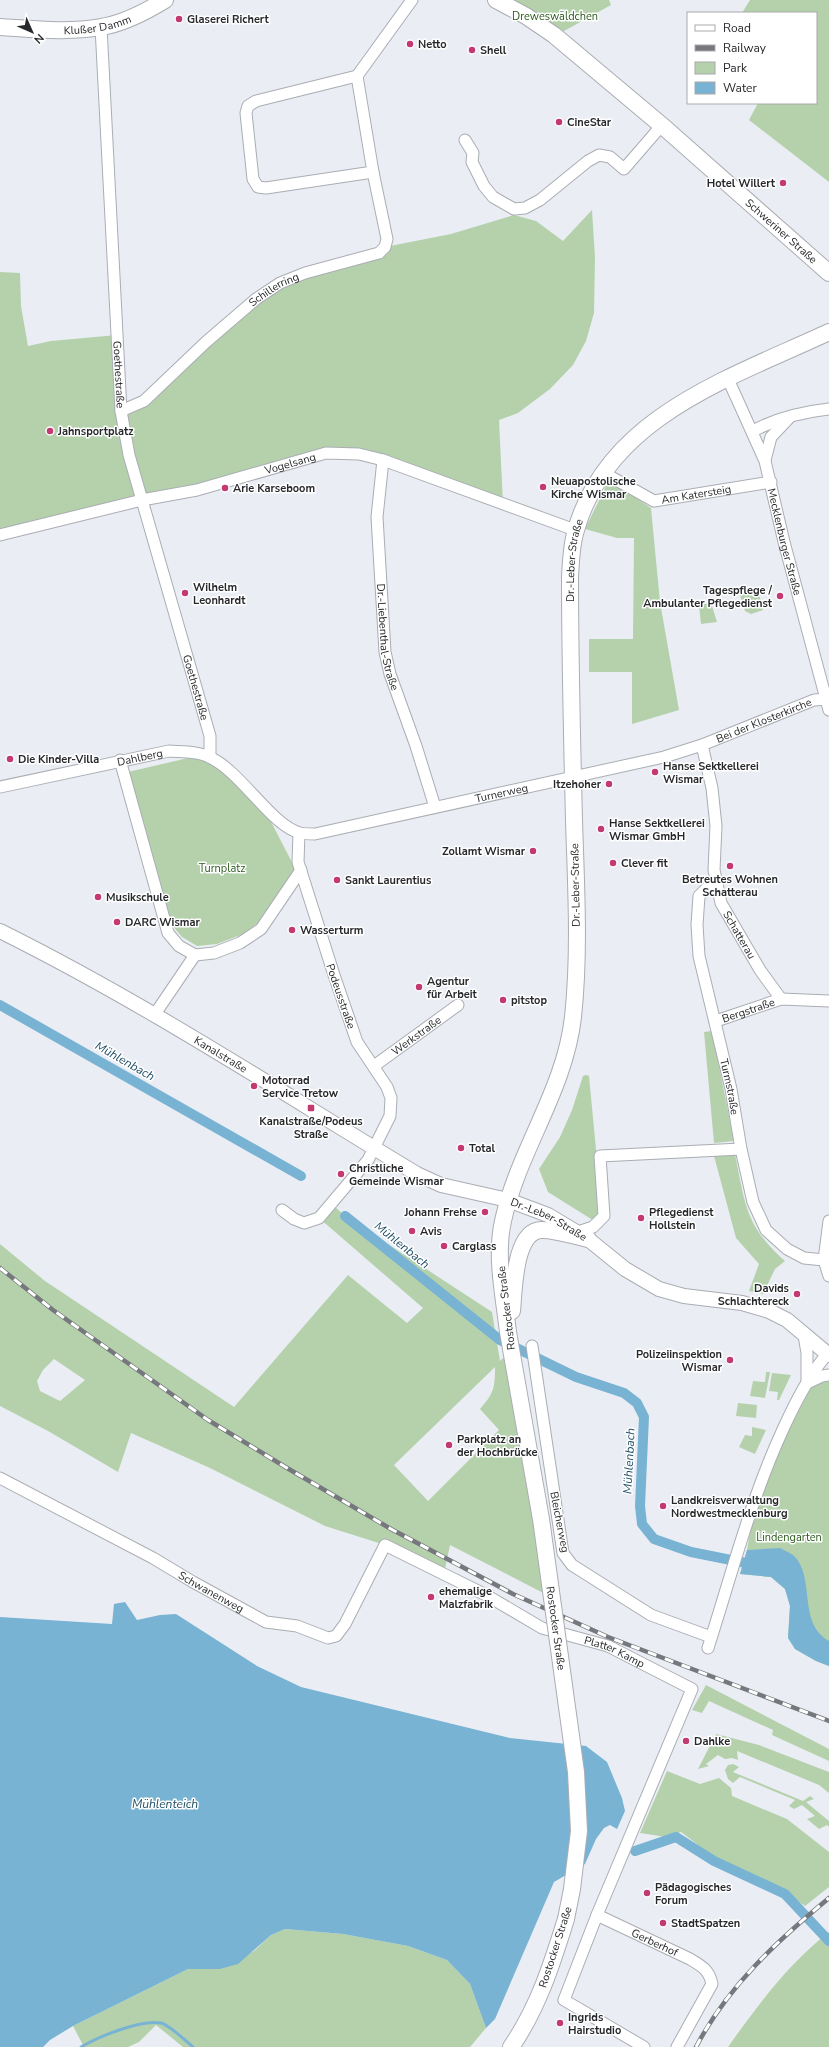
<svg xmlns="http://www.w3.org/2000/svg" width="829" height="2047" font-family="'Nunito Sans',sans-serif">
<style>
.green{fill:#b4d1ac;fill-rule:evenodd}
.water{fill:#79b3d3}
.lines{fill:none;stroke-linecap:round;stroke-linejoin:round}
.stream{stroke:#79b3d3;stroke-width:3}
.canal{stroke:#79b3d3;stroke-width:10}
.minor-casing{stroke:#aaadb3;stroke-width:13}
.tertiary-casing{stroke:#aaadb3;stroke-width:16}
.secondary-casing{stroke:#aaadb3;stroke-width:18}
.minor{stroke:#fff;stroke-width:11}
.tertiary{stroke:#fff;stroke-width:14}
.secondary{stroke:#fff;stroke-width:16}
.rail-casing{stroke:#76787d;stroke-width:4.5}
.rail{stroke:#fff;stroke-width:3;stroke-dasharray:9;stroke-linecap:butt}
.secondary-bridge-casing{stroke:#aaadb3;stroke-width:18;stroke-linecap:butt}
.secondary-bridge{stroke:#fff;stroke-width:16}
.poi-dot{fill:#c33971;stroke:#fff;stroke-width:1.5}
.labels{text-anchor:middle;stroke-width:3;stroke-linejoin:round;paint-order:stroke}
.park-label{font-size:11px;fill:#2c5b1d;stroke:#fff}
.poi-label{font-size:11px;font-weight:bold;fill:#27282b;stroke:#fff;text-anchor:start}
.street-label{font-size:11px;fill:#27282b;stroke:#fff}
.water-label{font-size:12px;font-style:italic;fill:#1f4e65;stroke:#fff}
</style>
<rect width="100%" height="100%" fill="#eaeef4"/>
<path class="green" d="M496,0H609L611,5L555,36Z
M750,0H829V182L749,120L758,103H816V13H742Z
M592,210L595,258L594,313L586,341L573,365L550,389L518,413L499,420L503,504L383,460L326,453L0,535V272L20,273L21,306L28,346L51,341L117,335L121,410L144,401L280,283L385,247L451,234L514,215L536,221L563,241Z
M609,480L651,508L660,602L679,710L632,724V672H589V639H633L634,538H617L585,529Z
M758,590L763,610L751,614L745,611L740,595Z
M711,603L717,622L701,624L699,605Z
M201,755L224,769L267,814L297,872L288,900L243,934L217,944L197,946L182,937L171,924L128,772Z
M712,1031L734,1141L714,1143L704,1032Z
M586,1075L589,1076L602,1212L597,1217L591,1219L548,1192L539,1169L560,1137L572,1110L583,1076Z
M735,1154C745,1203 745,1226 785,1261L775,1269L763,1294L749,1291L759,1264L736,1238L714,1156Z
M334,1206L345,1216L492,1312L500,1361L511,1350L553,1598L450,1545L444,1574L385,1545L325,1526L210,1468L131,1433L118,1472L48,1431L0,1406V1244L45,1281L234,1407L348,1275L407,1323L423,1308L319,1218ZM54,1359L85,1380L60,1401L40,1391L37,1381L43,1370ZM495,1367C495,1388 494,1393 480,1409L499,1430L428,1501L394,1465Z
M766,1372H770L765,1398L750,1396L753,1381L765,1382Z
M772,1373L791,1375L779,1400H777L778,1392L769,1391Z
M829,1380V1666L816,1661L795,1649L788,1638L790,1606L785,1589L771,1577L740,1574L747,1550L751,1527L778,1452L810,1387Z
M738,1403L757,1405L756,1418L736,1416Z
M752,1427L766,1430L755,1454L739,1447L745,1435L752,1436Z
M706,1685L829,1749V1761L772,1735L773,1730L709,1701L702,1713L692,1710Z
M716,1734L759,1745L829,1772V1793L819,1785L737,1751L738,1760L732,1758L725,1759L718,1755L706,1764L709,1766L698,1769Z
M733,1764L739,1767L733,1772L803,1801L810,1796L814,1799L806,1802L829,1821V1827L827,1825L819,1829L807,1819L815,1816L802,1805L794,1809L789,1806L795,1800L740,1777L733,1783L728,1779L725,1770L728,1765Z
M667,1771L700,1784L719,1778L731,1788L732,1796L787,1819L829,1852V1887L805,1906L783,1890L714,1857L681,1832L666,1837L640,1833Z
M285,1929L343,1934L408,1946L447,1960L470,1984L486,2028L470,2047H183L156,2025L139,2042L128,2047H84L73,2026L188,1969H220L254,1951L271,1935Z
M829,1932V2047H728C757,2006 789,1963 829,1932Z"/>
<path class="water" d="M780,1548C785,1551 792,1553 796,1558C815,1582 798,1623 829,1641V1666L816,1661L795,1649L788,1638L790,1606L785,1589L771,1577L740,1574L747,1550Z
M125,1602L137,1620L160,1615L176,1614L257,1666L301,1687L510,1738L586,1746L607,1762L622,1798L625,1811L617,1829L610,1825L604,1828L596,1839L585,1864L554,1882L495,2019L486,2028L470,1984L447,1960L408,1946L343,1934L285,1929L271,1935L238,1964L220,1969H188L73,2026L50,2040L43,2047H0V1617L112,1624L114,1604Z"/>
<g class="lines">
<path class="stream" d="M81,2047C98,2037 141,2019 161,2023C168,2024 186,2041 193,2047"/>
<path class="canal" d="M0,1005L301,1176
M345,1216L500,1340L576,1377L624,1393L637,1403L644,1417L640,1506L642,1524L654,1539L691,1552L756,1565
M635,1851L676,1837L714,1861L785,1894L829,1941"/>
<g class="minor-casing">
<g id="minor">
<path id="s1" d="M101,27L121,411L129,455L210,736V757"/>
<path d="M465,140L473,153L472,162L484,186L493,197L514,209L525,208L540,200L588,161L599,155L610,157L624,169L662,125"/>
<path d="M373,172L266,188L258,187L253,179L246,113L248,106L256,101L357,76L412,0"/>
<path id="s2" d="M728,379L765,461L784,542L829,710"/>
<path id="s3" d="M121,411L144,401L206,342L256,299L280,283L305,273L379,253L385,247L387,239L373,172L357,76"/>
<path d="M753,431C777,418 802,412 829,409"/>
<path id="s4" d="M383,460L377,517L385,652L390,674L416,746L435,807"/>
<path d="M765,460L771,437L789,418"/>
<path id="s5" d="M604,473L654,501L771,482"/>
<path id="s6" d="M0,535L142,500L197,490L326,453L359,454L383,460L575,530"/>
<path id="s7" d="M702,745L712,788L716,826L714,870L721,903L760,970L781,999"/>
<path d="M120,760L168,933L179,946L195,955L214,953L240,943L261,929L301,870"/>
<path id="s8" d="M0,787L169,751C182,752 199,751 211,758C241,772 272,826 300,833C305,834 311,834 315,834L664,757L702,745L814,700L829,699"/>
<path id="s9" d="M717,885H710L699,896L697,925L699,956L731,1089L741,1149L753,1202L766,1230L787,1249L804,1258L824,1260"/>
<path d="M155,1014L195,955"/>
<path id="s10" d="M716,1021L781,999L829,1001"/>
<path id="s11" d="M374,1066L458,1005"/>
<path d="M282,1210L294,1219L304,1223L319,1218L368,1160L390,1116L391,1098L387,1087L357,1042L334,975L298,862L299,833"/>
<path d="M829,1221L824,1260L829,1276"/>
<path d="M578,1232L593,1227L604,1216L600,1156L741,1149"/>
<path d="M804,1335L807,1353V1383L822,1376L829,1375"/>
<path d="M532,1346L563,1553L572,1565L651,1615L711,1637"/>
<path id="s12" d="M0,1478L153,1558L193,1582L266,1622L297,1626L328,1638L336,1636L345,1624L385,1545L486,1595L542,1628L608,1646L692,1689L597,1915L564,2000L644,2047"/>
<path d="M708,1648C732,1573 751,1498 784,1427C796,1401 810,1373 829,1352"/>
<path id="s13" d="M597,1915L690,1959C702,1966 709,1970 712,1984L677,2047"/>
</g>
</g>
<g class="tertiary-casing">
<g id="tertiary">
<path id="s14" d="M0,931C145,1003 279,1091 417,1174L441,1185L508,1200L548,1215L588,1239L625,1269L659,1289L684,1296L742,1303L769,1311L787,1320L829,1355"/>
</g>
</g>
<g class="secondary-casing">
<g id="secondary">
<path id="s15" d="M496,0L526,16L554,35L666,129L829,273"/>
<path id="s16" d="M0,27C33,29 68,33 101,27C121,24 147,11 165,0"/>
<path d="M512,1311C514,1291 514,1230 542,1230C557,1230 574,1236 588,1239"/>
<path id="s17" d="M508,1332C504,1297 495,1256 503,1221C518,1151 565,1090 573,1017C580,952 576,886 574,820C572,740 570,658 570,577C571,562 571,545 576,530C608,416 733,377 829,332"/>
<path d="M511,2047C538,2008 552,1964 566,1919"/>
</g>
</g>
<use href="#minor" class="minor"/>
<use href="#tertiary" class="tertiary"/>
<use href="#secondary" class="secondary"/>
<g class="rail-casing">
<path id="rail" d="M0,1268L53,1310L208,1420L287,1468L391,1529L513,1594L608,1637L829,1721
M696,2047C728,1986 777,1941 829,1898"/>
</g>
<use href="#rail" class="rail"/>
<g class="secondary-bridge-casing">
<g id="secondary-bridge">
<path id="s18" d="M508,1332L541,1519L576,1772L579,1831L572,1889L566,1919"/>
</g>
</g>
<use href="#secondary-bridge" class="secondary-bridge"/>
</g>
<g class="poi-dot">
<circle cx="179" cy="19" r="4"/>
<circle cx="410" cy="44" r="4"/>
<circle cx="472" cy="50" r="4"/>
<circle cx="559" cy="122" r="4"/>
<circle cx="783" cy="183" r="4"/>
<circle cx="50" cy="431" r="4"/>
<circle cx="543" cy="487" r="4"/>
<circle cx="225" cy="488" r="4"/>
<circle cx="185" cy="593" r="4"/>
<circle cx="780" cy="596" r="4"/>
<circle cx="10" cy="759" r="4"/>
<circle cx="655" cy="772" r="4"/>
<circle cx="609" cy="784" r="4"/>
<circle cx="601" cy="829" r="4"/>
<circle cx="533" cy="851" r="4"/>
<circle cx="613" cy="863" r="4"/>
<circle cx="730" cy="866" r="4"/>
<circle cx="337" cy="880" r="4"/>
<circle cx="98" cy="897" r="4"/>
<circle cx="117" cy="922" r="4"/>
<circle cx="292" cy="930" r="4"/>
<circle cx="419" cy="987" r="4"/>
<circle cx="503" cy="1000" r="4"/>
<circle cx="254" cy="1086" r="4"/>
<rect x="307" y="1104" width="8" height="8" rx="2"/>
<circle cx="461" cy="1148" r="4"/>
<circle cx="341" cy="1174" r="4"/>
<circle cx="485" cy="1212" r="4"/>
<circle cx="641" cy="1218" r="4"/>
<circle cx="412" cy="1231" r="4"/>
<circle cx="444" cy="1246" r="4"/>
<circle cx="797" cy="1294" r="4"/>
<circle cx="730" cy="1360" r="4"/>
<circle cx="449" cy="1445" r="4"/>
<circle cx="663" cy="1506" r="4"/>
<circle cx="431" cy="1597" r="4"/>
<circle cx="686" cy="1741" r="4"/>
<circle cx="647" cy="1893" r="4"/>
<circle cx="663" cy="1923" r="4"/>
<circle cx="560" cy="2023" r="4"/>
</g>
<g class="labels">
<g class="park-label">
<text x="555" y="20">Dreweswäldchen</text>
<text x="222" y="872">Turnplatz</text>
<text x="789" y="1541">Lindengarten</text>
</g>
<g class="poi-label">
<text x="187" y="23">Glaserei Richert</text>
<text x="418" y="48">Netto</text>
<text x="480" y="54">Shell</text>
<text x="567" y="126">CineStar</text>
<text x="775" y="187" text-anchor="end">Hotel Willert</text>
<text x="58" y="435">Jahnsportplatz</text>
<text x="551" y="485">Neuapostolische<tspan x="551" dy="13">Kirche Wismar</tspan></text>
<text x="233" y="492">Arie Karseboom</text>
<text x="193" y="591">Wilhelm<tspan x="193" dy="13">Leonhardt</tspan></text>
<text x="772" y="594" text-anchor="end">Tagespflege /<tspan x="772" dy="13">Ambulanter Pflegedienst</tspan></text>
<text x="18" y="763">Die Kinder-Villa</text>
<text x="663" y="770">Hanse Sektkellerei<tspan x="663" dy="13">Wismar</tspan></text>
<text x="601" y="788" text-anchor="end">Itzehoher</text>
<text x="609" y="827">Hanse Sektkellerei<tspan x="609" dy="13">Wismar GmbH</tspan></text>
<text x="525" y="855" text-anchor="end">Zollamt Wismar</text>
<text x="621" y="867">Clever fit</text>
<text x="730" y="883" text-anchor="middle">Betreutes Wohnen<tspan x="730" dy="13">Schatterau</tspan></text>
<text x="345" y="884">Sankt Laurentius</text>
<text x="106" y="901">Musikschule</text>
<text x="125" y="926">DARC Wismar</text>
<text x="300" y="934">Wasserturm</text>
<text x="427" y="985">Agentur<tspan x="427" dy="13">für Arbeit</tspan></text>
<text x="511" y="1004">pitstop</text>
<text x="262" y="1084">Motorrad<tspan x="262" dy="13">Service Tretow</tspan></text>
<text x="311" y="1125" text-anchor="middle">Kanalstraße/Podeus<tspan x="311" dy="13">Straße</tspan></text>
<text x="469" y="1152">Total</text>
<text x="349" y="1172">Christliche<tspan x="349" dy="13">Gemeinde Wismar</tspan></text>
<text x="477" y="1216" text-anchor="end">Johann Frehse</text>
<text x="649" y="1216">Pflegedienst<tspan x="649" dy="13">Hollstein</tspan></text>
<text x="420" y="1235">Avis</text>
<text x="452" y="1250">Carglass</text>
<text x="789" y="1292" text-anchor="end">Davids<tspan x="789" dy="13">Schlachtereck</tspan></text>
<text x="722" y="1358" text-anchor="end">Polizeiinspektion<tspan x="722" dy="13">Wismar</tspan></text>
<text x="457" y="1443">Parkplatz an<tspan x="457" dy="13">der Hochbrücke</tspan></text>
<text x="671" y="1504">Landkreisverwaltung<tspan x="671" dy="13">Nordwestmecklenburg</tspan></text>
<text x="439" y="1595">ehemalige<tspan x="439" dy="13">Malzfabrik</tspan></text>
<text x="694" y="1745">Dahlke</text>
<text x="655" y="1891">Pädagogisches<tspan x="655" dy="13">Forum</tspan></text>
<text x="671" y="1927">StadtSpatzen</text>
<text x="568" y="2021">Ingrids<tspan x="568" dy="13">Hairstudio</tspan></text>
</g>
<g class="street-label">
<text dy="4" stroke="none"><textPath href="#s16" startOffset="98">Klußer Damm</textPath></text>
<text dy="4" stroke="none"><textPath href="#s15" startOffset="368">Schweriner Straße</textPath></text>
<text dy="4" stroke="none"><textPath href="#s3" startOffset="197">Schillerring</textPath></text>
<text dy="4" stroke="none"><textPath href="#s1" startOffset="348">Goethestraße</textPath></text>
<text dy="4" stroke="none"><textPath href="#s6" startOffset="299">Vogelsang</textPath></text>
<text dy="4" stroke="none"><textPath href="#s5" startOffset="100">Am Katersteig</textPath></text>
<text dy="4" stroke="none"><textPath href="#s2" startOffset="173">Mecklenburger Straße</textPath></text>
<text dy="4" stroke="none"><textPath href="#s17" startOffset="785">Dr.-Leber-Straße</textPath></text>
<text dy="4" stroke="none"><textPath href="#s4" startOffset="178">Dr.-Liebenthal-Straße</textPath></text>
<text dy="4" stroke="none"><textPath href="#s1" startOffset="671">Goethestraße</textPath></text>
<text dy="4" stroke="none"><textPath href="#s8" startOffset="812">Bei der Klosterkirche</textPath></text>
<text dy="4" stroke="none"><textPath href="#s8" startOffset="143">Dahlberg</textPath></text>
<text dy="4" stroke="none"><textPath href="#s8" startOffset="539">Turnerweg</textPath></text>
<text transform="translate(575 885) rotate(-91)" y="4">Dr.-Leber-Straße</text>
<text dy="4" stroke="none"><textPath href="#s7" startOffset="197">Schatterau</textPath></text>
<text transform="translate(341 996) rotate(71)" y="4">Podeusstraße</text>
<text dy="4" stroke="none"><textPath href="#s10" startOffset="34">Bergstraße</textPath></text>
<text dy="4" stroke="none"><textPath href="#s11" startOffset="52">Werkstraße</textPath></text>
<text dy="4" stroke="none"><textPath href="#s14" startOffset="253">Kanalstraße</textPath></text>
<text dy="4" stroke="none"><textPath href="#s9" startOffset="217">Turmstraße</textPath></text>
<text dy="4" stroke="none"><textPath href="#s14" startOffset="623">Dr.-Leber-Straße</textPath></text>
<text transform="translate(506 1308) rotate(-97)" y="4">Rostocker Straße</text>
<text transform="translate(560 1522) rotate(79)" y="4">Bleicherweg</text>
<text dy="4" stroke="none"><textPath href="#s12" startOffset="240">Schwanenweg</textPath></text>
<text dy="4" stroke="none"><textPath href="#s18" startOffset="300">Rostocker Straße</textPath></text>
<text dy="4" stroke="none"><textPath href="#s12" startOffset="733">Platter Kamp</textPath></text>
<text dy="4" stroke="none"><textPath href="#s13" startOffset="64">Gerberhof</textPath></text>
<text transform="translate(555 1947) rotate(-72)" y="4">Rostocker Straße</text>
</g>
<g class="water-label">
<text transform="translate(125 1061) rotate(30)" y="4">Mühlenbach</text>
<text transform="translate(402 1245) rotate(39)" y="4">Mühlenbach</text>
<text transform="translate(629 1461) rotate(-87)" y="4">Mühlenbach</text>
<text x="165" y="1808">Mühlenteich</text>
</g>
</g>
<rect x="687" y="12" width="130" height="92" fill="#ffffff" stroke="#a9a9aa"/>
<rect x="695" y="25" width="20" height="6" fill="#ffffff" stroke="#a9a9aa"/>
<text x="723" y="32" font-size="12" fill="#27282b">Road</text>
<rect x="695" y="45" width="20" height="6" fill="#76787d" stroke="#a9a9aa"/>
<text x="723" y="52" font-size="12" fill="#27282b">Railway</text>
<rect x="695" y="62" width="20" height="12" fill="#b4d1ac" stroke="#a9a9aa"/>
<text x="723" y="72" font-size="12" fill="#27282b">Park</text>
<rect x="695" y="82" width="20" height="12" fill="#79b3d3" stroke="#a9a9aa"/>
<text x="723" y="92" font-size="12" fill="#27282b">Water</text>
<g transform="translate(32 32) rotate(135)" stroke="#ffffff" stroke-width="3" paint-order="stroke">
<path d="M0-3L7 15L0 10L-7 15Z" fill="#27282b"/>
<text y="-6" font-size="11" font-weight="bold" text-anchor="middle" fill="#27282b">N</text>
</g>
</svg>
